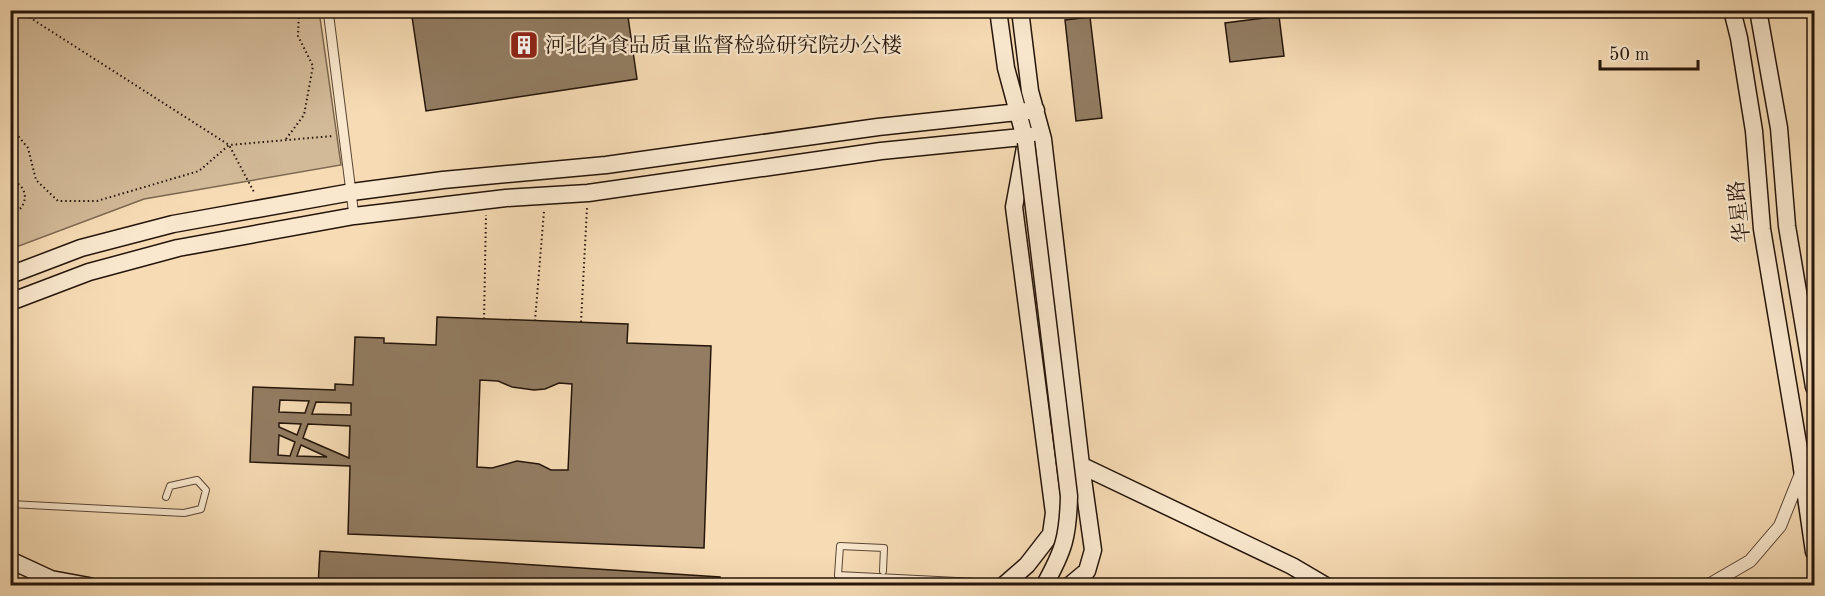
<svg xmlns="http://www.w3.org/2000/svg" width="1825" height="596" font-family="'Old Standard TT','Noto Serif SC',serif">
<style>
.green{fill:#d2b997;stroke:#7c6750;stroke-width:1.5}
.building{fill:#927c62;stroke:#25150a;stroke-width:1.5;fill-rule:evenodd}
.lines{fill:none;stroke-linecap:round;stroke-linejoin:round}
.service-casing{stroke:#594634;stroke-width:8}
.pedestrian-casing{stroke:#594634;stroke-width:11}
.minor-casing{stroke:#594634;stroke-width:14}
.secondary-casing{stroke:#25150a;stroke-width:19}
.path{stroke:#25150a;stroke-width:2;stroke-dasharray:1.5 3;stroke-linecap:butt}
.service{stroke:#f9e8ce;stroke-width:6}
.pedestrian{stroke:#f9e8ce;stroke-width:9}
.minor{stroke:#f9e8ce;stroke-width:12}
.secondary{stroke:#f9e8ce;stroke-width:16}
.secondary-bridge-casing{stroke:#25150a;stroke-width:19;stroke-linecap:butt}
.secondary-bridge{stroke:#f9e8ce;stroke-width:16}
.labels{text-anchor:middle;stroke-width:4.5;stroke-linejoin:round;paint-order:stroke}
.poi-label{font-size:21px;fill:#25150a;stroke:#f9e8ce;text-anchor:start}
.street-label{font-size:21px;fill:#25150a;stroke:#f9e8ce}
</style>
<rect width="100%" height="100%" fill="#f6dbb4"/>
<filter id="stains"><feTurbulence type="fractalNoise" baseFrequency=".00333" numOctaves="4"/><feColorMatrix values="0 0 0 0 .2 0 0 0 0 .09 0 0 0 0 .02 0 0 0 .5 -.17"/></filter>
<radialGradient id="worn" r=".72"><stop offset=".6" stop-color="#630" stop-opacity="0"/><stop offset="1" stop-color="#630" stop-opacity=".3"/></radialGradient>
<path class="green" d="M11,10L319,11L341,165L144,199L11,249Z"/>
<path class="building" d="M411,10H627L637,79L426,111Z
M1279,16L1284,56L1230,62L1225,23Z
M1090,17L1102,118L1076,121L1065,20Z
M437,317L628,324L627,343L711,346L704,548L348,534L350,466L250,462L253,387L335,390V384L353,385L355,337L384,338V343L436,345ZM480,380L498,381L512,387L534,390L545,389L559,383L572,384L568,470H551L539,464L517,461L492,468L477,467ZM280,400L309,401L305,413L279,412ZM316,402L351,403V415L312,414ZM279,423L301,424L297,435L279,427ZM308,424L350,426L349,458L303,438ZM279,435L295,442L290,456L278,455ZM301,445L327,457L297,456Z
M320,551L720,577V586H318Z"/>
<g class="lines">
<g class="service-casing">
<path id="service" d="M10,504L184,513L201,509L206,490L197,480L170,486L166,497
M883,571L884,548L840,546L838,575L977,582L979,586"/>
</g>
<g class="pedestrian-casing">
<path id="pedestrian" d="M328,10L354,216"/>
</g>
<g class="minor-casing">
<path id="minor" d="M1707,586L1750,561L1780,526L1802,471"/>
</g>
<g class="secondary-casing">
<path id="secondary" d="M998,10L1006,68L1026,142L1014,207L1054,513L1051,534L1027,565L1003,586
M1020,10L1030,91L1043,139L1081,465L1093,550L1087,571L1069,586
M1732,10L1739,38L1754,131L1762,229L1800,455L1814,552
M1758,10L1779,128L1787,226L1814,387
M10,275L81,248L173,224L352,192L443,180L606,165L878,127L1036,110
M10,302L89,272L178,248L354,216L506,198L588,193L881,151L1042,135
M1074,462L1292,566L1326,586
M10,560L51,579L89,586"/>
</g>
<path class="path" d="M18,10L229,145L255,194
M10,126L28,148L36,180L58,201H97L199,171L229,145L333,136
M286,139L304,115L313,66L298,36L299,10
M10,180C24,184 29,196 21,208L10,214
M484,319L486,215
M535,321L544,211
M581,322L587,208
M341,586V579"/>
<use href="#service" class="service"/>
<use href="#pedestrian" class="pedestrian"/>
<use href="#minor" class="minor"/>
<use href="#secondary" class="secondary"/>
<g class="secondary-bridge-casing">
<path id="secondary-bridge" d="M1026,142L1069,496C1068,537 1064,550 1044,586"/>
</g>
<use href="#secondary-bridge" class="secondary-bridge"/>
</g>
<defs>
<g id="building-square" transform="scale(1.5)"><rect x="-9" y="-9" width="18" height="18" rx="4" fill="#8f2418" stroke="#f9e8ce"/><path d="M-4-6H4V6H1V3H-1V6H-4ZM-2.5-4.3h1.7v1.8h-1.7ZM.8-4.3h1.7v1.8H.8ZM-2.5-1h1.7V.8h-1.7ZM.8-1h1.7V.8H.8Z" fill="#fff"/></g>
</defs>
<g fill-rule="evenodd">
<use href="#building-square" x="524" y="45"/>
</g>
<g class="labels">
<g class="poi-label">
<text x="545" y="52">河北省食品质量监督检验研究院办公楼</text>
</g>
<g class="street-label">
<text transform="translate(1739 212) rotate(-96)" y="7">华星路</text>
</g>
</g>
<rect width="1825" height="596" fill="none" stroke="#f6dbb4" stroke-width="36"/>
<rect x="12" y="12" width="1801" height="572" fill="none" stroke="#25150a" stroke-width="3"/>
<rect x="18" y="18" width="1789" height="560" fill="none" stroke="#25150a" stroke-width="1.5"/>
<path d="M1600 60v9h98v-9" fill="none" stroke="#25150a" stroke-width="3"/>
<text x="1609" y="60" font-size="18" fill="#25150a" stroke="#f9e8ce" stroke-width="4.5" paint-order="stroke">50 m</text>
<rect width="100%" height="100%" filter="url(#stains)"/>
<rect width="100%" height="100%" fill="url(#worn)"/>
</svg>
